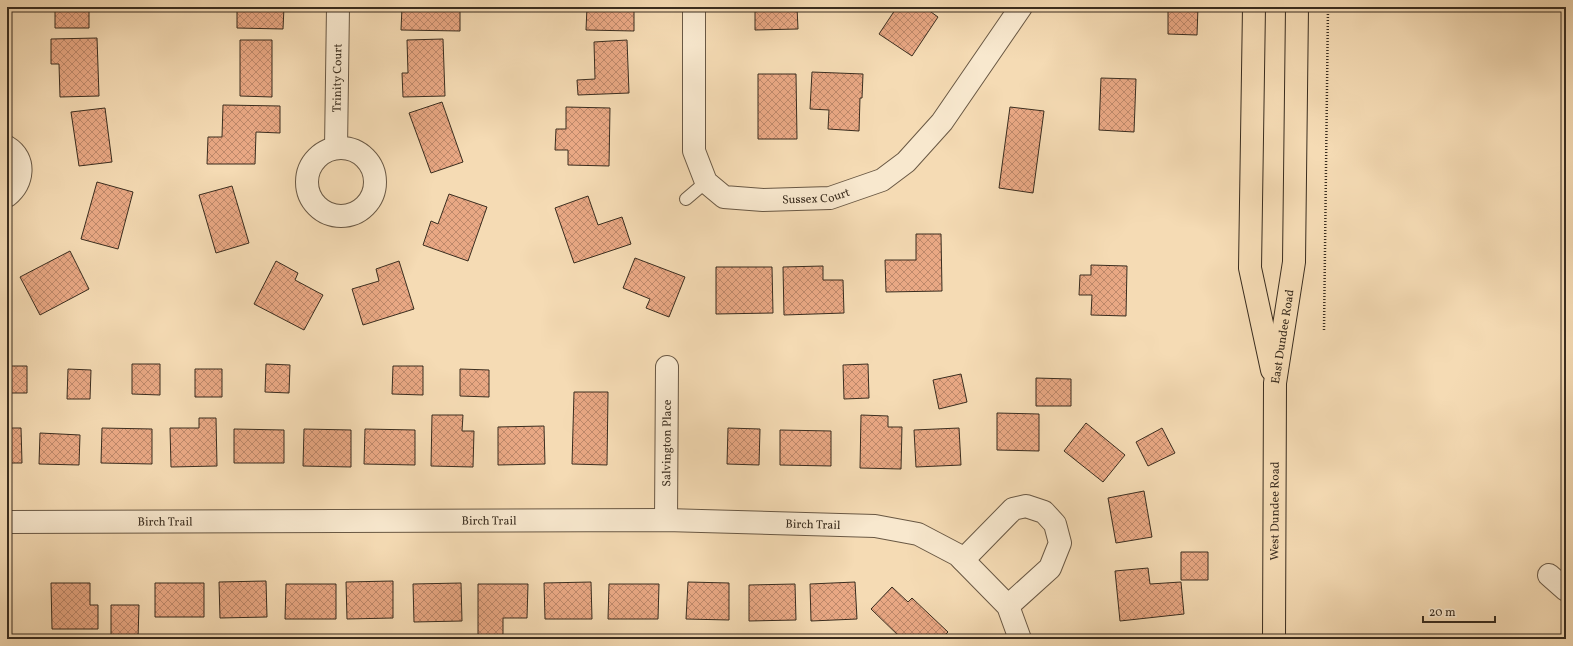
<svg xmlns="http://www.w3.org/2000/svg" width="1573" height="646" font-family="Vollkorn,serif">
<style>
.building{fill:url(#building-cross-hatch);stroke:#3a2d1f}
.lines{fill:none;stroke-linecap:round;stroke-linejoin:round}
.lane-casing{stroke:#695844;stroke-width:14}
.street-casing{stroke:#695844;stroke-width:24}
.primary-casing{stroke:#3a2d1f;stroke-width:24}
.path{stroke:#3a2d1f;stroke-width:2.5;stroke-dasharray:1 2;stroke-linecap:butt}
.lane{stroke:#f8e8ce;stroke-width:12}
.street{stroke:#f8e8ce;stroke-width:22}
.primary{stroke:#f5dbb4;stroke-width:22}
.labels{text-anchor:middle;stroke-width:4;stroke-linejoin:round;paint-order:stroke}
.street-label{font-size:12px;fill:#3a2d1f;stroke:#f8e8ce}
</style>
<defs>
<pattern id="building-cross-hatch" width="8" height="8" patternUnits="userSpaceOnUse"><rect width="8" height="8" fill="#e9a884"/><path d="M0 0l8 8M0 8l8-8" fill="none" stroke="#be896b"/></pattern>
</defs>
<rect width="100%" height="100%" fill="#f5dbb4"/>
<filter id="stains"><feTurbulence type="fractalNoise" baseFrequency=".005" numOctaves="4"/><feColorMatrix values="0 0 0 0 .2 0 0 0 0 .09 0 0 0 0 .02 0 0 0 .5 -.17"/></filter>
<radialGradient id="worn" r=".72"><stop offset=".6" stop-color="#630" stop-opacity="0"/><stop offset="1" stop-color="#630" stop-opacity=".3"/></radialGradient>
<path class="building" d="M55,7H89V28H55Z
M237,7H284L283,29L237,28Z
M402,7H460V31L401,30Z
M587,7H634V31L586,30Z
M755,7H797L798,29L755,30Z
M897,7H924L938,17L912,56L879,34Z
M1168,7H1198L1197,35L1168,34Z
M97,38L99,96L60,97L59,64H51V39Z
M443,39L445,96L403,97L402,73H408L407,40Z
M240,40H272V97L240,96Z
M627,40L629,93L578,95L577,80L595,79L594,42Z
M812,72L863,74L862,98H860L859,131L828,129L829,110L810,109Z
M758,74H796L797,139H758Z
M1101,78L1136,79L1134,132L1099,130Z
M442,102L463,162L431,173L409,113Z
M223,105L280,106V133L256,132L255,164H207L208,137H222Z
M566,107L610,108L609,166L568,165V150H555L556,129H566Z
M1010,107L1044,111L1033,193L999,188Z
M105,108L112,162L79,166L71,112Z
M97,182L133,192L118,249L81,239Z
M232,186L249,243L216,253L199,195Z
M449,194L487,207L468,261L423,245L431,221L438,224Z
M588,196L598,225L622,217L631,244L574,263L555,208Z
M916,234H941L942,291L886,292L885,260H916Z
M70,251L89,289L40,315L20,277Z
M635,258L685,277L669,317L646,308L650,299L623,288Z
M276,261L298,273L295,280L323,295L304,330L254,304Z
M399,261L414,309L363,325L352,289L379,281L376,269Z
M1091,265L1127,266L1126,316L1091,315L1092,295H1079L1080,275H1091Z
M823,266V280H843L844,313L784,315L783,267Z
M716,267H772L773,313L716,314Z
M132,364H160V395L132,394Z
M266,364L290,365L289,393L265,392Z
M868,364L869,398L844,399L843,365Z
M7,366H27V393H7Z
M393,366H423V395L392,394Z
M68,369L91,370L90,399H67Z
M195,369H222V397H195Z
M460,369L489,370V397L460,396Z
M961,374L967,402L939,409L933,380Z
M1036,378L1071,379V406H1036Z
M574,392H608L607,465L572,464Z
M997,413L1039,414V451L997,450Z
M432,415H463L462,431H474L473,467L431,466Z
M861,415L888,416V427H902L901,469L860,468Z
M199,418H216L217,466L171,467L170,428H199Z
M1086,423L1125,455L1103,482L1064,451Z
M544,426L545,464L498,465V427Z
M7,428H21L22,463H7Z
M102,428L152,429V464L101,463Z
M728,428L760,429L759,465L727,464Z
M959,428L961,465L916,467L914,430Z
M1162,428L1175,453L1148,466L1136,442Z
M234,429L284,430V463H234Z
M304,429L351,430V467L303,466Z
M365,429L415,430V465L364,464Z
M780,430L831,431V466L780,465Z
M40,433L80,435L79,465L39,464Z
M1144,491L1152,537L1116,543L1108,498Z
M1181,552H1208V580H1181Z
M1148,568L1150,584L1181,582L1184,614L1120,621L1115,571Z
M266,581L267,617L220,618L219,582Z
M393,581V618L347,619L346,582Z
M591,582L592,619H545L544,583Z
M688,582L729,583V620L686,619Z
M855,582L857,619L811,621L810,584Z
M51,583H90V605H98V629H52Z
M155,583H204V617H155Z
M461,583L462,621L414,622L413,584Z
M286,584H336V619H285Z
M478,584H528L527,618H503V639H478Z
M609,584H659L658,619H608Z
M795,584L796,620L749,621V585Z
M892,587L908,602L912,598L948,632L941,639H902L871,609Z
M111,605H139L138,639H111Z"/>
<g class="lines">
<g class="lane-casing">
<path id="lane" d="M686,199L706,182"/>
</g>
<g class="street-casing">
<g id="street">
<path id="s1" d="M694,7V151L706,182L724,197L763,200L830,198L882,180L906,162L942,122L1021,7"/>
<path d="M7,147C27,159 23,183 7,196"/>
<circle cx="341" cy="182" r="34"/>
<path id="s2" d="M336,148L338,7"/>
<path id="s3" d="M666,520L667,367"/>
<path id="s4" d="M7,522L666,520L875,526L918,534L958,555L1008,606L1020,639"/>
<path d="M963,560L1013,509L1026,506L1044,512L1055,524L1060,543L1050,568L1008,606"/>
<path d="M1549,575L1566,590"/>
</g>
</g>
<g class="primary-casing">
<g id="primary">
<path d="M1254,7L1250,268L1272,370"/>
<path id="s5" d="M1274,639L1275,383L1294,262L1297,7"/>
</g>
</g>
<path class="path" d="M1324,330L1328,7"/>
<use href="#lane" class="lane"/>
<use href="#street" class="street"/>
<use href="#primary" class="primary"/>
</g>
<g class="labels">
<g class="street-label">
<text dy="4" stroke="none"><textPath href="#s2" startOffset="70">Trinity Court</textPath></text>
<text dy="4" stroke="none"><textPath href="#s1" startOffset="293">Sussex Court</textPath></text>
<text dy="4" stroke="none"><textPath href="#s5" startOffset="303">East Dundee Road</textPath></text>
<text dy="4" stroke="none"><textPath href="#s3" startOffset="77">Salvington Place</textPath></text>
<text dy="4" stroke="none"><textPath href="#s5" startOffset="128">West Dundee Road</textPath></text>
<text dy="4" stroke="none"><textPath href="#s4" startOffset="482">Birch Trail</textPath></text>
<text dy="4" stroke="none"><textPath href="#s4" startOffset="158">Birch Trail</textPath></text>
<text dy="4" stroke="none"><textPath href="#s4" startOffset="806">Birch Trail</textPath></text>
</g>
</g>
<rect width="1573" height="646" fill="none" stroke="#f5dbb4" stroke-width="24"/>
<rect x="8" y="8" width="1557" height="630" fill="none" stroke="#3a2d1f" stroke-width="2"/>
<rect x="12" y="12" width="1549" height="622" fill="none" stroke="#3a2d1f"/>
<path d="M1423 616v6h72v-6" fill="none" stroke="#3a2d1f" stroke-width="2"/>
<text x="1429" y="616" font-size="12" fill="#3a2d1f" stroke="#f8e8ce" stroke-width="3" paint-order="stroke">20 m</text>
<rect width="100%" height="100%" filter="url(#stains)"/>
<rect width="100%" height="100%" fill="url(#worn)"/>
</svg>
